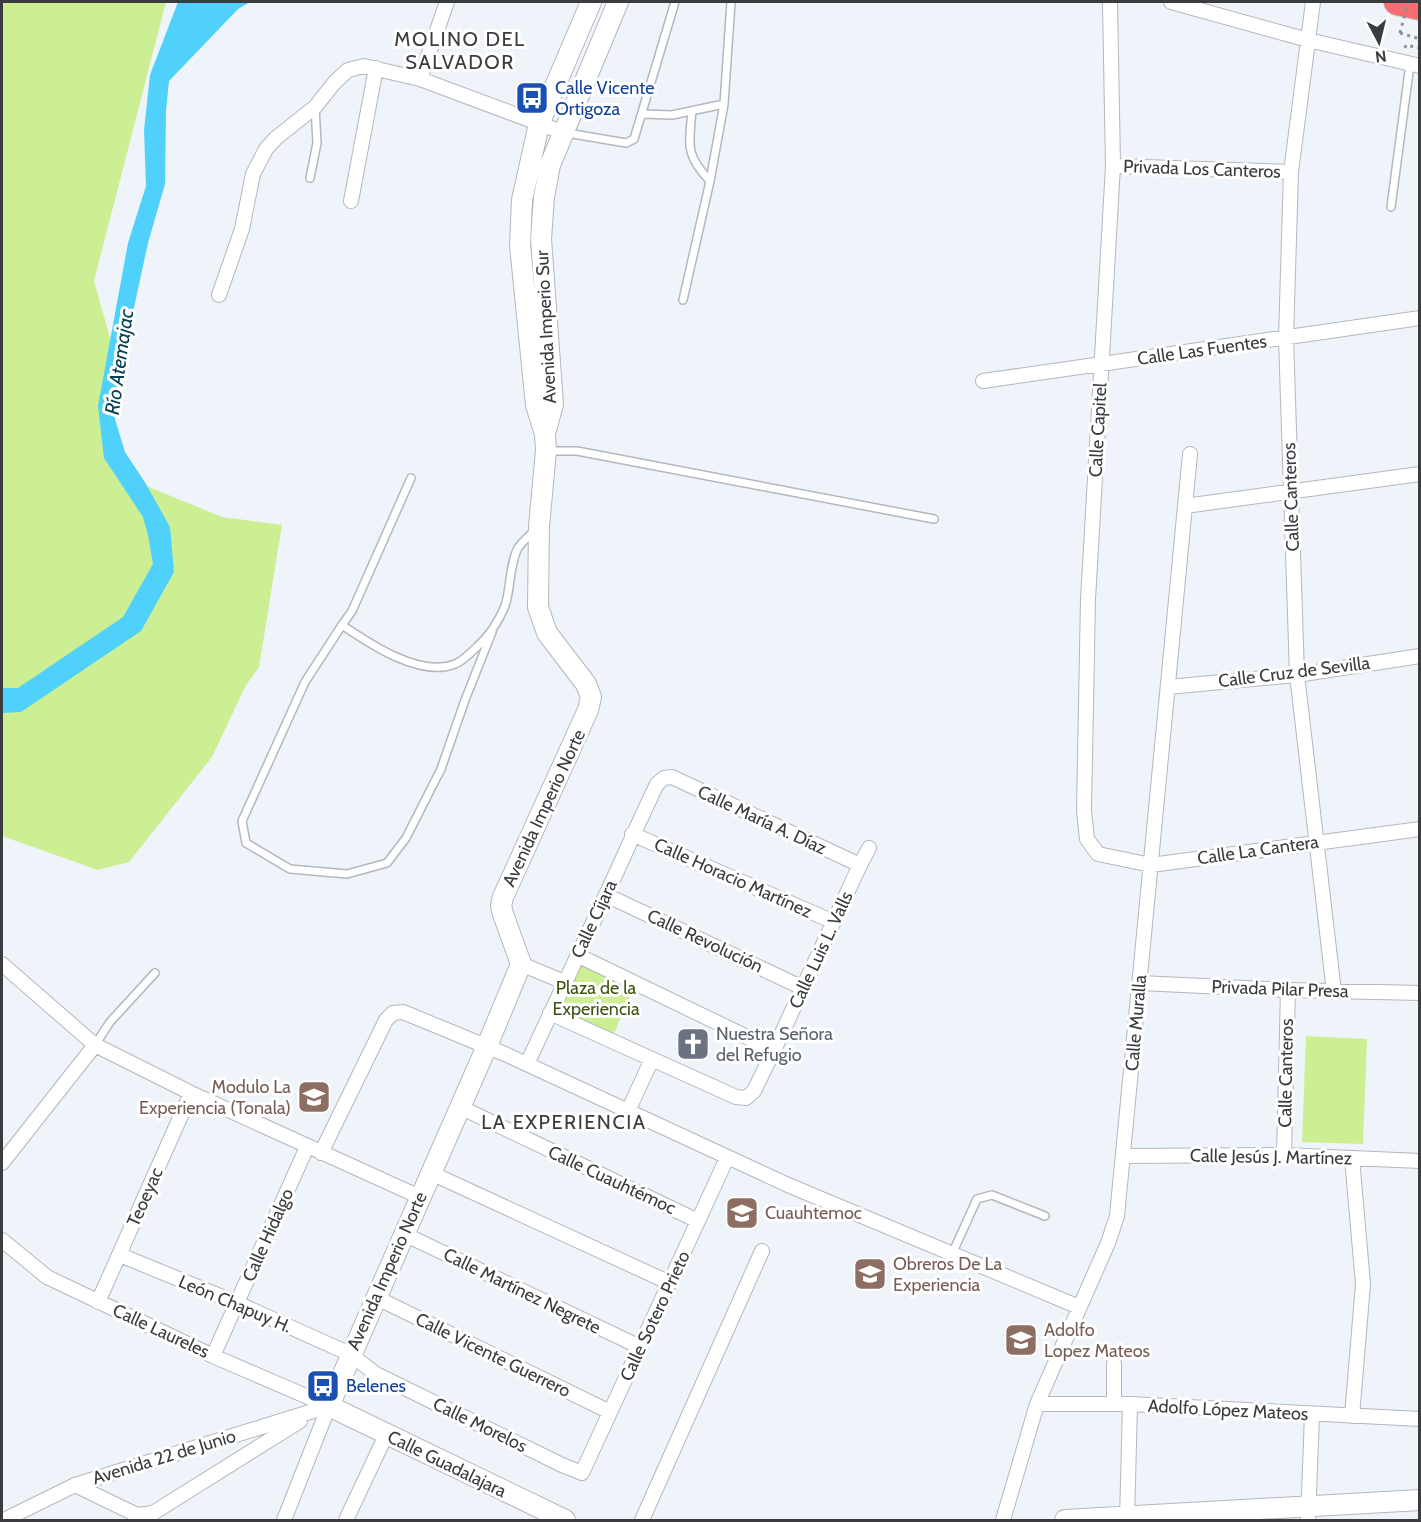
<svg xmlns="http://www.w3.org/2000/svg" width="1421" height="1522" font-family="Cabin,sans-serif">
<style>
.green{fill:#ccef93}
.water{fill:#4fd1fc}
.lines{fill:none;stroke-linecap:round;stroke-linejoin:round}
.lane-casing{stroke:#b3b8be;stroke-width:10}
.street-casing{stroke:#b3b8be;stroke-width:16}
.secondary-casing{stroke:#b3b8be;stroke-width:22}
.highway-casing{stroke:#d0d0d1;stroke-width:28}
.path{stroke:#8e9195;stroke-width:3;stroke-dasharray:3 4.5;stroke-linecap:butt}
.lane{stroke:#fff;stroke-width:7}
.street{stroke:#fff;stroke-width:14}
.secondary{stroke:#fff;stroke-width:20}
.highway{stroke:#f76d72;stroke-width:26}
.path-bridge{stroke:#8e9195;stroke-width:3;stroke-dasharray:3 4.5;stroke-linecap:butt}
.labels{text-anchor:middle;stroke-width:6;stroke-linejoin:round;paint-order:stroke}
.transit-label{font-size:18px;fill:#164399;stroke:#fff;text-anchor:start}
.street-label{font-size:18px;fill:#3b3c3f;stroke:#fff}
.park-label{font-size:18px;fill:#3e5310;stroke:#fff}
.worship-label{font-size:18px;fill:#5b616d;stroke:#fff;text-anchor:start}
.education-label{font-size:18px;fill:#785e54;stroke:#fff;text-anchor:start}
.neighbourhood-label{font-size:20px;letter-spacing:1.5px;fill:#3b3c3f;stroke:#fff}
.water-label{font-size:20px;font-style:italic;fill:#064153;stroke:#fff}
</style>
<rect width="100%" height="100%" fill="#eff3fa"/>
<path class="green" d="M2,2H166L94,281L117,362L110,426L121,471L149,487L222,517L282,525L259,667L246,685L212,757L129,862L98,870L2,836Z
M579,956L633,988L613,1036L554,1011Z
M1306,1036L1367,1039L1363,1144L1302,1142Z"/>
<path class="water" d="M178,2H250L238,9L169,81L166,110L165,184L148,243L112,409L125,452L146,484L170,527L174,572L141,631L21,712L2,713V688H18L123,617L153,564L148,535L143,517L104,458L98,406L128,243L146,186L144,130L150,75Z"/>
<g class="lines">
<g class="lane-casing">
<path id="lane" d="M692,111C689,145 685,155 710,181
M642,114L672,115L724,104
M567,133L626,143L634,139L675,2
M310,178L317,143L315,107
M1391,207L1410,64
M683,300L710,181L724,104L731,2
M548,451H577L934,519
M411,478L352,611L342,625C370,644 420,678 455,664C463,661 471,652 477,647C490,635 498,623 505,606C511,588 509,565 518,548C522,542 529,536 534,531
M342,625L305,682L242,821L246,843L290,869L347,874L387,863L406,838L441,769L465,700L492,632
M95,1045L110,1022L155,973
M952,1254L977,1199L992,1195L1045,1216"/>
</g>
<g class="street-casing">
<path id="street" d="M1110,2L1113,166L1088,599L1084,811L1087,839L1098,854L1151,865L1420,829
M1171,2L1308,40L1420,66
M1313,2L1291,172L1286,338L1297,675L1334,992
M420,79L447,2
M1113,166L1291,172
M351,201L376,68
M219,295L242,229L253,174L266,149L276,138L315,107L335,82L348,70L364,66L420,79L562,132
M983,381L1420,318
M1185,506L1420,474
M1168,687L1297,675L1420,656
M632,834L834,922
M606,895L803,988
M577,955L774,1050
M2,964L95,1045L191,1093L420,1197
M521,964L564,982
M1140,983L1288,990L1420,993
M550,1013L736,1097L746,1098L754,1091L774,1050L860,865L869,848
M527,1064C553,1008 579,952 605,897C623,859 639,821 657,784L664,778L672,777L860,865
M460,1107L698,1221
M628,1111L652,1059
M321,1153L386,1020L393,1013L403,1012L505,1054L788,1185L1079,1307
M1284,1155L1288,990
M1123,1156L1284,1155L1420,1161
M2,1163L95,1045
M431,1173L670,1283
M404,1234L640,1347
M2,1240L47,1277L213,1356L329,1406
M120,1255L237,1303L350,1354L376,1374L562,1465L582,1473L727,1158
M375,1297L610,1412
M98,1302L191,1093
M213,1356L307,1147
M1037,1404H1130L1420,1419
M1114,1404V1363
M1352,1416L1363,1284L1352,1158
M75,1485L137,1515L153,1513L300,1421
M4,1520L75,1485L329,1406
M284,1520L329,1406
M346,1520L386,1435
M642,1520L762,1251
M1003,1520L1037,1404L1108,1243L1117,1216L1190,454
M1127,1520L1130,1404
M1308,1520L1312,1415"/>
</g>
<g class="secondary-casing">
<path id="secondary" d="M545,434L536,405L520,245L522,200L539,124L591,2
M565,1520L329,1406L487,1046L521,964L503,914L501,906L503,897L588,710L591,697L586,684L547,633L538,607L539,526L546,451L545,434L553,404L541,239L544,197L550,165L618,2
M1065,1520L1420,1500"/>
</g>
<g class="highway-casing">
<path id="highway" d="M1397,2L1420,7"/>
</g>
<path class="path" d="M1400,33L1420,39
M1405,48L1406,45L1420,48"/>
<use href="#lane" class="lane"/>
<use href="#street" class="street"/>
<use href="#secondary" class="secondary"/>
<use href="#highway" class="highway"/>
<path class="path-bridge" d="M1400,33L1408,2"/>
</g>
<defs>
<g id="bus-square" transform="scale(1.725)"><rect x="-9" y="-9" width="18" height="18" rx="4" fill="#1a4fb4" stroke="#fff"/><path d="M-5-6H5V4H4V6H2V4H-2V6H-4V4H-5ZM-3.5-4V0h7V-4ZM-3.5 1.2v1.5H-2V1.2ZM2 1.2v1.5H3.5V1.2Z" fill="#fff"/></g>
<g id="church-square" transform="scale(1.725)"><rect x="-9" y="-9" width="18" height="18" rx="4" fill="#6b7280" stroke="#fff"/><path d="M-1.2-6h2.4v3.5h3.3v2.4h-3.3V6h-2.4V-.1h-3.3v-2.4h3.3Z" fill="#fff"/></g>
<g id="university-square" transform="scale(1.725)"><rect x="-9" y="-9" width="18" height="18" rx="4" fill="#8d6e63" stroke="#fff"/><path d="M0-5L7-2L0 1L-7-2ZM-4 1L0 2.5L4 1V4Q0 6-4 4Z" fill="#fff"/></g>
<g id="school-square" transform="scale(1.725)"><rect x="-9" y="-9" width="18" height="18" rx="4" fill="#8d6e63" stroke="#fff"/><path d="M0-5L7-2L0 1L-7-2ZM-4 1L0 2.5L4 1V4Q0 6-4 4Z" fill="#fff"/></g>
</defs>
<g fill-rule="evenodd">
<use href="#bus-square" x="532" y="98"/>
<use href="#church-square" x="693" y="1044"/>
<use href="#university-square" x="314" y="1097"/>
<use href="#school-square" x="742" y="1213"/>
<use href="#school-square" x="870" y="1274"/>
<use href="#school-square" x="1021" y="1340"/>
<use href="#bus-square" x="323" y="1386"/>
</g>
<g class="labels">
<g class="transit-label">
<text x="555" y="94">Calle Vicente<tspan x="555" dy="21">Ortigoza</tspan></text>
<text x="346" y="1392">Belenes</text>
</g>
<g class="street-label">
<text transform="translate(1202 169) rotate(2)" y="6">Privada Los Canteros</text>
<text transform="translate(546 327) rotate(-93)" y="6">Avenida Imperio Sur</text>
<text transform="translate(1202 350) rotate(-8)" y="6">Calle Las Fuentes</text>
<text transform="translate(1098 430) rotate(-87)" y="6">Calle Capitel</text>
<text transform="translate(1291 497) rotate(-92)" y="6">Calle Canteros</text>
<text transform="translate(1294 672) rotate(-7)" y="6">Calle Cruz de Sevilla</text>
<text transform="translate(544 808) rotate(-65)" y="6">Avenida Imperio Norte</text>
<text transform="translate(762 820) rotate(25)" y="6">Calle María A. Díaz</text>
<text transform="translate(1258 850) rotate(-8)" y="6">Calle La Cantera</text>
<text transform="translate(733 878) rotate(24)" y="6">Calle Horacio Martínez</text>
<text transform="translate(594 919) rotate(-65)" y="6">Calle Cíjara</text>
<text transform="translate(705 941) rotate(25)" y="6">Calle Revolución</text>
<text transform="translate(821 950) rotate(-65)" y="6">Calle Luis L. Valls</text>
<text transform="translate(1280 989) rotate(2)" y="6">Privada Pilar Presa</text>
<text transform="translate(1136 1023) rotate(-85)" y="6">Calle Muralla</text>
<text transform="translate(1286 1073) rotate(-89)" y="6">Calle Canteros</text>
<text transform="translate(1271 1157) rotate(1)" y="6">Calle Jesús J. Martínez</text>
<text transform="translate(612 1180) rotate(25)" y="6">Calle Cuauhtémoc</text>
<text transform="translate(145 1197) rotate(-66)" y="6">Teoeyac</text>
<text transform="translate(268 1235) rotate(-66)" y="6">Calle Hidalgo</text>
<text transform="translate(387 1271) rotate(-66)" y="6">Avenida Imperio Norte</text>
<text transform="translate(522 1291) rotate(26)" y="6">Calle Martínez Negrete</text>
<text transform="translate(235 1304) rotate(23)" y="6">León Chapuy H.</text>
<text transform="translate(655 1316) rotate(-65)" y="6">Calle Sotero Prieto</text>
<text transform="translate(161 1331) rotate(25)" y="6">Calle Laureles</text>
<text transform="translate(493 1355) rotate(26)" y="6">Calle Vicente Guerrero</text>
<text transform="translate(1228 1410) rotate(3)" y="6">Adolfo López Mateos</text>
<text transform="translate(480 1425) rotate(26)" y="6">Calle Morelos</text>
<text transform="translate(164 1457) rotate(-17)" y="6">Avenida 22 de Junio</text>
<text transform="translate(447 1464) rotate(26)" y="6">Calle Guadalajara</text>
</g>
<g class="park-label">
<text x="596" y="994">Plaza de la<tspan x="596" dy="21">Experiencia</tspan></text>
</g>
<g class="worship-label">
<text x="716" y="1040">Nuestra Señora<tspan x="716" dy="21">del Refugio</tspan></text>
</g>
<g class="education-label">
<text x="291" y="1093" text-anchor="end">Modulo La<tspan x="291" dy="21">Experiencia (Tonala)</tspan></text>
<text x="765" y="1219">Cuauhtemoc</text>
<text x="893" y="1270">Obreros De La<tspan x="893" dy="21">Experiencia</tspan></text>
<text x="1044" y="1336">Adolfo<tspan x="1044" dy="21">Lopez Mateos</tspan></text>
</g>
<g class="neighbourhood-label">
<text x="460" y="46">MOLINO DEL<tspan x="460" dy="23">SALVADOR</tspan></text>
<text x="564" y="1129">LA EXPERIENCIA</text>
</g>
<g class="water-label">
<text transform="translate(119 362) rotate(-82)" y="7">Río Atemajac</text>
</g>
</g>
<rect width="1421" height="1522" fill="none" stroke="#3b3c3f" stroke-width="6"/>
<g transform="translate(1379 42) rotate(173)" stroke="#ffffff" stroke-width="4.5" paint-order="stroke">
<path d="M0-4.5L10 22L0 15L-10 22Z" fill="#3b3c3f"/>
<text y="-9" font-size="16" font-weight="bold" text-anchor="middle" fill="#3b3c3f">N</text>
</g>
</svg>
